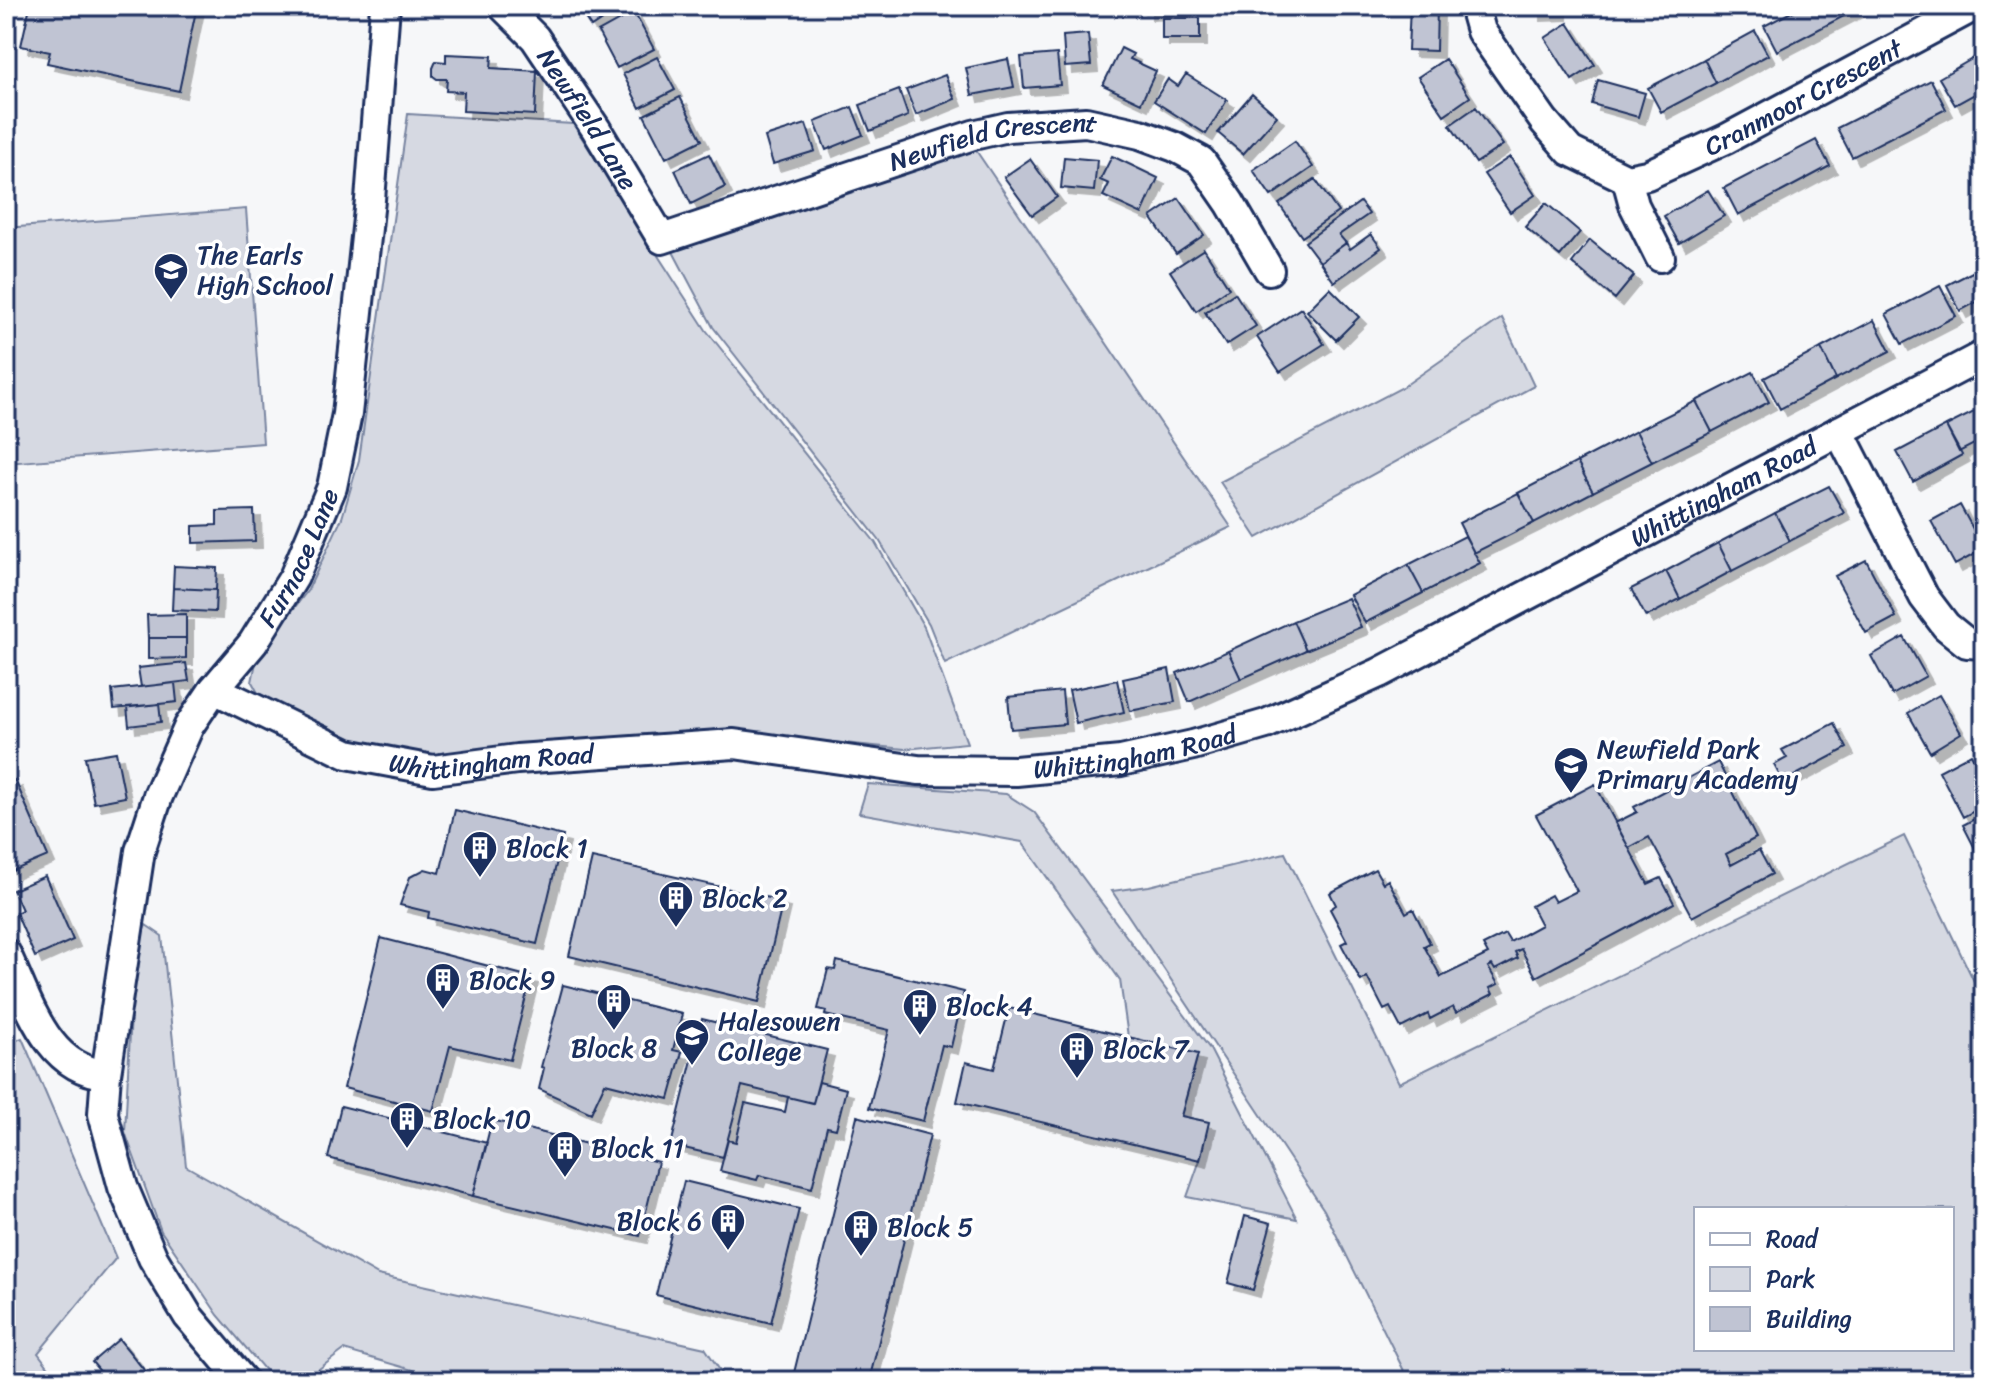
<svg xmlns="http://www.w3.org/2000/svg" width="1990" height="1387" font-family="Sriracha,sans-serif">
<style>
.green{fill:#d6d9e2;stroke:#7884a0;stroke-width:2;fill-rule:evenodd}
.building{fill:#c0c4d3;stroke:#1b2f5e;stroke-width:2;filter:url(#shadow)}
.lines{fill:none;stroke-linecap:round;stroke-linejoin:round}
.minor-casing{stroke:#1b2f5e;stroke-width:34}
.minor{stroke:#fff;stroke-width:28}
.labels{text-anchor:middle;stroke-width:7;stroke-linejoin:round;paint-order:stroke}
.street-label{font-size:26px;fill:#1b2f5e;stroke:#fff}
.poi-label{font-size:26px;fill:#1b2f5e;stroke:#fff;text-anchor:start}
</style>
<defs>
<filter id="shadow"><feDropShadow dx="7" dy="7" stdDeviation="0" flood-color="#0004"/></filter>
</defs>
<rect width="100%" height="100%" fill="#f6f7f9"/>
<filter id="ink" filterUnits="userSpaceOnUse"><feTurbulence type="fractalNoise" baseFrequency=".0125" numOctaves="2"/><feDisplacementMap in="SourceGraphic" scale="16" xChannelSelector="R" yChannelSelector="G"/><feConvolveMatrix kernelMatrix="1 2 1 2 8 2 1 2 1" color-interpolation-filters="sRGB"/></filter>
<g filter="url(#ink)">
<path class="green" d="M408,114L573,124L706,330L875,542L924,627L967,743L905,749L730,732L591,740L435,755L347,744L263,702L252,682L257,657L308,590L342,518L359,460Z
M973,146L1231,527L945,664L929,624L879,540L713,327L670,246Z
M246,209L263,443L6,463V228Z
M1502,318L1534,386L1257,538L1220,482L1403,387Z
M868,784L1006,794L1034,812L1210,1049L1297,1219L1187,1197L1200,1160L1208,1122L1181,1116L1198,1054L1128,1037L1120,980L1022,842L859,813Z
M1904,836L1984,1002V1381H1409L1324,1210L1112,891L1149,886L1285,853L1399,1083ZM1952,1209V1349H1696V1209Z
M146,925L162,936L186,1166L378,1275L705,1348L727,1381H450L344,1350L303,1381H274L218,1315L161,1231L125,1132L134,954Z
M22,1038L116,1258L38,1353L59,1381H6V1044Z"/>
<path class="building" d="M30,6H197L179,91L47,63L50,52L21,46Z
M577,6H623L591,27Z
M1145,6H1187L1188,11L1145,13Z
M1410,6H1437L1436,51L1408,50Z
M1534,6H1560V13L1534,14Z
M1803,6H1863L1777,51L1764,26Z
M634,12L654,49L617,68L598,32Z
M1162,18H1200V39H1162Z
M1568,23L1595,65L1572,80L1545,38Z
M1755,31L1768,55L1716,83L1704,59Z
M1088,34L1091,65L1065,67L1063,36Z
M1121,48L1133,54L1130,59L1156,71L1141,103L1103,85Z
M1984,52V89L1955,105L1939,78Z
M446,54L492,56L491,68L537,71L535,115L463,111L464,92L446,91L447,79H437L433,76V68L436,61L446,62Z
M1057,54L1060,85L1024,88L1021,57Z
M657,57L675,90L640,108L623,74Z
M1008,59L1014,87L972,95L966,68Z
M1445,59L1470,97L1444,115L1418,77Z
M1704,59L1716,83L1661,112L1648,88Z
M1186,74L1227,100L1206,134L1154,101L1168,79L1178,86Z
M945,75L955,99L916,115L906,90Z
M1598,80L1645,93L1638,117L1592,104Z
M1931,80L1946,109L1852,157L1837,128Z
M899,90L908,116L870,131L860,105Z
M1252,94L1277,116L1243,154L1218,133Z
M680,97L702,140L666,158L644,115Z
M852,107L863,135L826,150L815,122Z
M1476,107L1503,145L1476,163L1450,125Z
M806,124L815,151L773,164L765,137Z
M1816,140L1830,166L1738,215L1724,188Z
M1295,141L1313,167L1271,196L1253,170Z
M709,154L725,187L691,204L675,170Z
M1112,156L1158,178L1142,214L1103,196L1109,184L1100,180Z
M1064,157L1097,160L1094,191L1061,188Z
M1510,157L1535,195L1510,212L1484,174Z
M1030,159L1057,197L1032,215L1004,177Z
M1315,179L1338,212L1302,237L1279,204Z
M1708,190L1724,216L1679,243L1664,216Z
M1179,198L1204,235L1176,254L1151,217Z
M1360,202L1369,214L1339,235L1346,243L1320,262L1305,242Z
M1546,203L1580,232L1560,256L1525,227Z
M1371,234L1381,248L1334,282L1320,262L1346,243L1350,249Z
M1590,240L1634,276L1615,299L1572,263Z
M1204,249L1229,288L1196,311L1170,271Z
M1984,266V298L1960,311L1947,285Z
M1940,286L1956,316L1902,344L1886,314Z
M1330,288L1359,317L1336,340L1307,311Z
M1235,293L1256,326L1226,345L1205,312Z
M1301,308L1324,344L1280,372L1257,337Z
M1874,320L1890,351L1836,379L1821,348Z
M1821,348L1836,379L1780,409L1764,378Z
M1753,372L1769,402L1712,432L1696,401Z
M1696,401L1712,432L1652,462L1636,431Z
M1984,407V439L1959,452L1946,426Z
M1946,426L1962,455L1913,482L1897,452Z
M1636,431L1652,462L1593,492L1577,462Z
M1577,462L1593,492L1534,523L1518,493Z
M1829,486L1844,513L1790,541L1775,513Z
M1518,493L1534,523L1474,553L1459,523Z
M1960,505L1984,549L1955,565L1931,521Z
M254,510L255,541L193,543V526L217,525V511Z
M1775,513L1790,541L1732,571L1718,543Z
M1465,536L1480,563L1423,593L1408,565Z
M1718,543L1732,571L1680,599L1666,571Z
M1866,560L1896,617L1866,633L1835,576Z
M1408,565L1423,593L1365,623L1350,595Z
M174,566L217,568L216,590L173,588Z
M1666,571L1680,599L1646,617L1631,589Z
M173,588L216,590L215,612L172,610Z
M1348,598L1361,627L1306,650L1293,621Z
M186,614V638H148L147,615Z
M1293,621L1306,650L1241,679L1228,651Z
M1904,637L1926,676L1892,695L1871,656Z
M148,638H186V658L148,659Z
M1228,651L1241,679L1189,702L1177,673Z
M186,663L189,681L141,687L138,668Z
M1169,669L1175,702L1130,711L1123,679Z
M1117,680L1124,712L1076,723L1069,690Z
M175,683L177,702L114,709L112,690Z
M1062,691L1065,724L1011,729L1008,697Z
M1939,695L1961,733L1930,752L1908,713Z
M159,704L161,722L129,726L127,707Z
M1834,723L1847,748L1783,782L1774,765L1787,758L1782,750Z
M116,752L125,797L94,803L85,757Z
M1971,754L1984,779V806L1963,817L1939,771Z
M1718,762L1756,838L1726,854L1731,865L1759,850L1772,874L1692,917L1649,837L1629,848L1615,823L1637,812L1634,807Z
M15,780L48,856L10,872L6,863V784Z
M1595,784L1648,884L1661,878L1674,903L1536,977L1521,949L1515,952L1518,958L1495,970L1492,965L1488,967L1498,984L1490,988L1493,994L1456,1013L1453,1007L1430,1019L1428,1014L1401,1028L1390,1007L1384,1010L1367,977L1361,981L1341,944L1347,941L1330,909L1336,905L1330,893L1375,869L1383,883L1388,880L1406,913L1413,909L1430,943L1424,946L1441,977L1488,954L1483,945L1505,934L1510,942L1541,925L1531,906L1551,895L1555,902L1577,891L1536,815Z
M455,810L563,836L537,944L428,918L429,912L400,905L410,877L425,869L440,873Z
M1984,814V866L1963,825Z
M592,858L783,901L759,1002L569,956Z
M45,876L73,940L35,957L16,913L22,910L13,890Z
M381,938L531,977L510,1060L450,1046L433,1111L344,1088Z
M837,961L964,992L951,1047L942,1045L923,1121L869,1108L889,1030L825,1015L826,1011L818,1009L828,969L835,970Z
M563,985L682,1014L673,1050L682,1052L669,1099L605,1083L591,1113L539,1089L544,1068L541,1067Z
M1009,1008L1198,1054L1181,1116L1209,1122L1200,1160L957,1102L966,1062L994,1069Z
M702,1019L827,1050L813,1103L742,1086L723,1157L671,1145Z
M819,1082L846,1089L836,1129L827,1127L812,1188L759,1175L757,1180L720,1171L728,1140L736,1142L745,1103L785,1112L788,1097L813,1103Z
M341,1106L487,1143L473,1196L328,1158Z
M857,1116L930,1135L869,1381H792Z
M492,1120L658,1162L640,1236L473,1196Z
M684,1181L799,1209L771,1323L656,1295Z
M1245,1216L1271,1223L1253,1290L1228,1283Z
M119,1339L149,1376L144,1381H108L92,1362Z"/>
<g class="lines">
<g class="minor-casing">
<g id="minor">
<path id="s1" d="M503,6L535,38L596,129L662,239L973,135L1008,127L1086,122L1140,134L1175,147L1201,161L1230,203L1269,270"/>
<path id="s2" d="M1474,6L1481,31L1544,121L1570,151L1627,179L1647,175L1726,139L1975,6"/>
<path d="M1627,179L1634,205L1660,257"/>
<path d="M1839,431L1924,597L1946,626L1967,643L1984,644"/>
<path id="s3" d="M214,689L347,754L433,770L517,759L734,744L918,770L1016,771L1121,761L1193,745L1266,724L1379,673L1984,355"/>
<path d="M6,954C28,1000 46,1070 106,1074"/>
<path id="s4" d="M243,1381L188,1316L153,1258L123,1187L103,1114L106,1074L140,851L158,796L189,726L214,689L253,643L294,577L332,487L347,414L370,200L385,6"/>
</g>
</g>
<use href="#minor" class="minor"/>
</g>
</g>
<defs>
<g id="school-pin" transform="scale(1.8)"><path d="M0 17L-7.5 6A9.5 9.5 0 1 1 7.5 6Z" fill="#1b2f5e" stroke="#fff"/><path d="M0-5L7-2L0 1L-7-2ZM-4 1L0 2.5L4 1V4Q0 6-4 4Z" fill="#fff"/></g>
<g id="building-pin" transform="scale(1.8)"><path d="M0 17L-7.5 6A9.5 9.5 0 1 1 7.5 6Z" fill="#1b2f5e" stroke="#fff"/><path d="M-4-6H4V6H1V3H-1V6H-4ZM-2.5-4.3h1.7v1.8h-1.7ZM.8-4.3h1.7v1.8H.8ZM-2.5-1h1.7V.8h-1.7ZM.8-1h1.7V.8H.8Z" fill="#fff"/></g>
<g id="university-pin" transform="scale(1.8)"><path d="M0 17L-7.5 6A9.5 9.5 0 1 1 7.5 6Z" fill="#1b2f5e" stroke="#fff"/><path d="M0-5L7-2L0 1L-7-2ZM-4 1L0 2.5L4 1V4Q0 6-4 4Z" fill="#fff"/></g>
</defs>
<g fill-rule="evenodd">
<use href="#school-pin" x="171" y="270"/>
<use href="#school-pin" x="1571" y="764"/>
<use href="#building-pin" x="480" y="848"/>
<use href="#building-pin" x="676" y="898"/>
<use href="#building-pin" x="443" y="980"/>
<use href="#building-pin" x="614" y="1001"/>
<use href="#building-pin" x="920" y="1006"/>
<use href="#university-pin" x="692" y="1036"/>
<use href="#building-pin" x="1077" y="1049"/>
<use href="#building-pin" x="407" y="1119"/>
<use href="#building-pin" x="565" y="1148"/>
<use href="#building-pin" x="728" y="1221"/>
<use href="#building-pin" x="861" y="1227"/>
</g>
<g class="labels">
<g class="street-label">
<text dy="9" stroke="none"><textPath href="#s2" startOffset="434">Cranmoor Crescent</textPath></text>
<text dy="9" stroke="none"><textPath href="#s1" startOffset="142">Newfield Lane</textPath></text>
<text dy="9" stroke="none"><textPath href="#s1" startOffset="630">Newfield Crescent</textPath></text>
<text dy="9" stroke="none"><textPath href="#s3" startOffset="1590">Whittingham Road</textPath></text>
<text dy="9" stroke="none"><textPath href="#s4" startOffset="908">Furnace Lane</textPath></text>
<text dy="9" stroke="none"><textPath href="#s3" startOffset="942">Whittingham Road</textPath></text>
<text dy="9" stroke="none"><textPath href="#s3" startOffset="294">Whittingham Road</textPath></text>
</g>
<g class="poi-label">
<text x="197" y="264">The Earls<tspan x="197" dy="30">High School</tspan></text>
<text x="1597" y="758">Newfield Park<tspan x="1597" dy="30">Primary Academy</tspan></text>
<text x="506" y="857">Block 1</text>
<text x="702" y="907">Block 2</text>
<text x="469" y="989">Block 9</text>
<text x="946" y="1015">Block 4</text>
<text x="718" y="1030">Halesowen<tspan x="718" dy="30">College</tspan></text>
<text x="614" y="1057" text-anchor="middle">Block 8</text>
<text x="1103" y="1058">Block 7</text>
<text x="433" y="1128">Block 10</text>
<text x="591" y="1157">Block 11</text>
<text x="702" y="1230" text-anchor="end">Block 6</text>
<text x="887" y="1236">Block 5</text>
</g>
</g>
<rect width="1990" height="1387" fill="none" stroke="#fff" stroke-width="32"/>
<rect x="16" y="16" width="1958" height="1355" fill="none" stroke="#1b2f5e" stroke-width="3" filter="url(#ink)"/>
<rect x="1694" y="1207" width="260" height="144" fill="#ffffff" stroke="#a4acbf" stroke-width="2"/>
<rect x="1710" y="1233" width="40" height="12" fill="#ffffff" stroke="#a4acbf" stroke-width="2"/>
<text x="1766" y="1247" font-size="24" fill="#1b2f5e">Road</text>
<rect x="1710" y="1267" width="40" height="24" fill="#d6d9e2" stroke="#a4acbf" stroke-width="2"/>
<text x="1766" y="1287" font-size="24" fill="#1b2f5e">Park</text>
<rect x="1710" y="1307" width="40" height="24" fill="#c0c4d3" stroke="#a4acbf" stroke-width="2"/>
<text x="1766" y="1327" font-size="24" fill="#1b2f5e">Building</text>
</svg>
